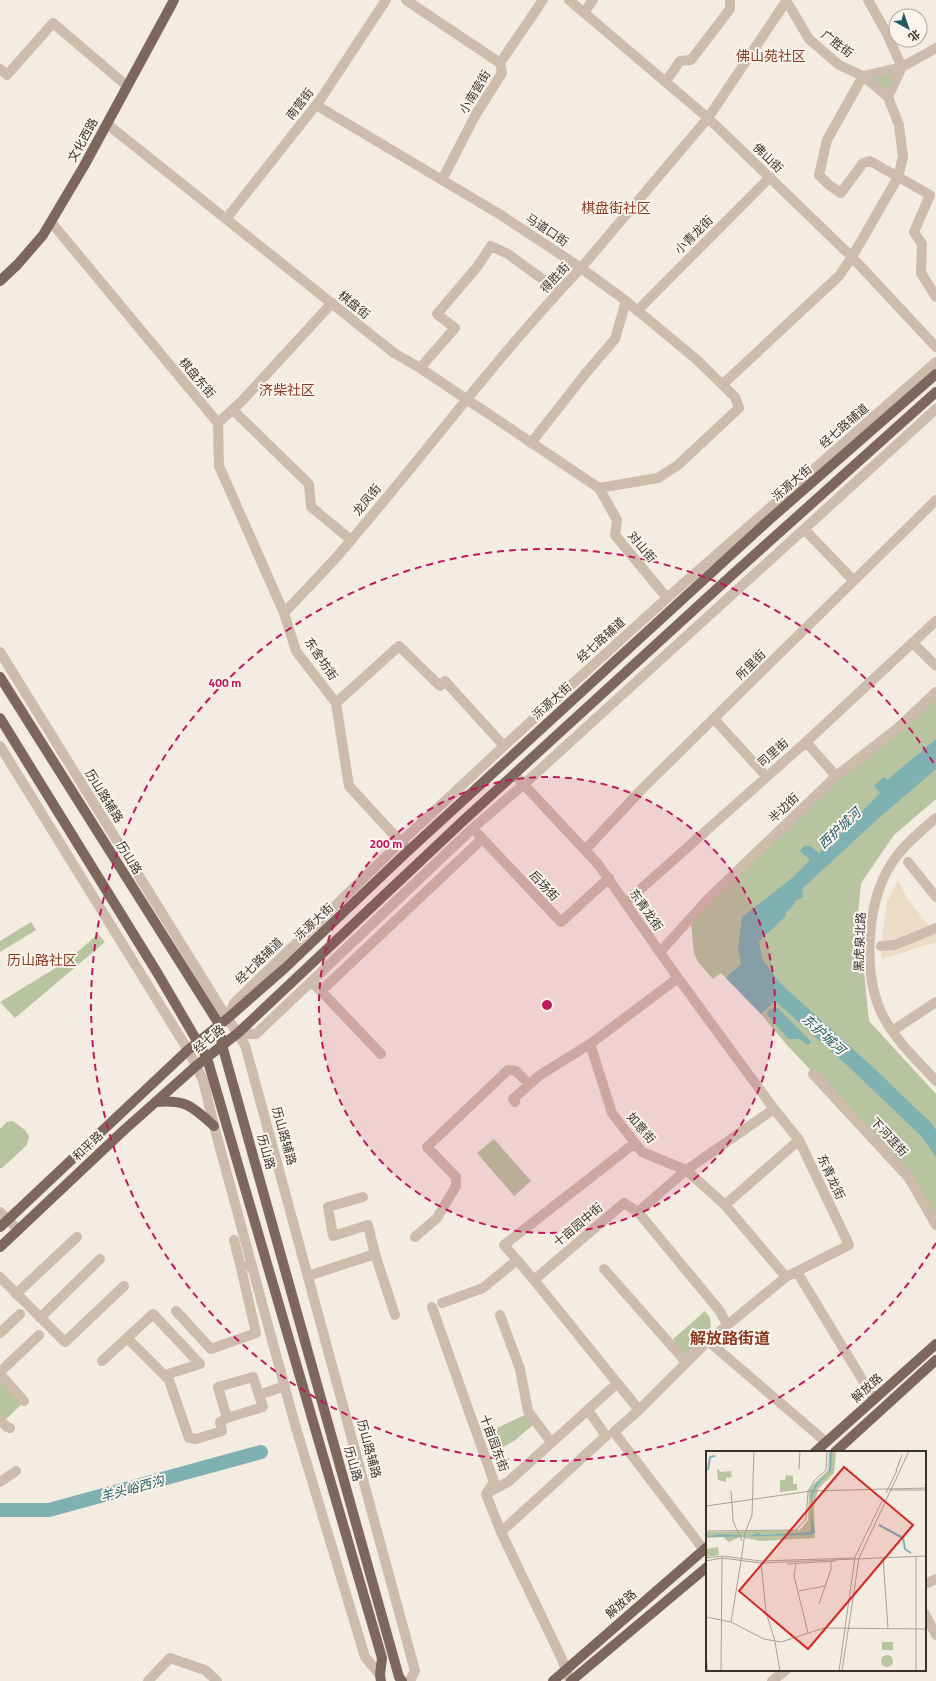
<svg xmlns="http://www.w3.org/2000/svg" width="936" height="1681" font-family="'Titillium Web','Noto Sans SC',sans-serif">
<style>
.green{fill:#b8c4a0}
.plaza{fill:#ecdcc8}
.water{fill:#7fb0b2}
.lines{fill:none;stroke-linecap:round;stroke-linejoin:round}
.river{stroke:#7fb0b2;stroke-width:14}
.minor{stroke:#cdbbac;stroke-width:10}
.major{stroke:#7d675c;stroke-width:10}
.ring{fill:none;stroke:#c2185b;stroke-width:2;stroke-dasharray:7 5}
.labels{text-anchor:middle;stroke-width:4;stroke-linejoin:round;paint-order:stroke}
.street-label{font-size:12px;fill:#3b302b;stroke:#fbf5ee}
.water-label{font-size:13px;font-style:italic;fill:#1f5a5e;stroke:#fbf5ee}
.quarter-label{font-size:14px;fill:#8c3b22;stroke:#fbf5ee}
.district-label{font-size:16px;font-weight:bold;fill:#8c3b22;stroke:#fbf5ee}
.inset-river{fill:none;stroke:#7fb0b2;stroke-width:2}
.inset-road{fill:none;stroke:#aaa098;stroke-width:1}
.view{fill:#d62828;fill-opacity:0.15;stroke:#d62828;stroke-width:2}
.inset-edge{fill:none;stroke:#3b302b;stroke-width:2}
.centre{fill:#c2185b;stroke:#fbf5ee;stroke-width:2}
.ring-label{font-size:12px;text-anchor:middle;font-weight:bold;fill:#c2185b;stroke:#fbf5ee;stroke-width:4;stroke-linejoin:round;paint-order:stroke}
</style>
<rect width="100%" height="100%" fill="#f4ebe1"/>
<path class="green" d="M899,70L888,93L867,77Z
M936,695V799L894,835L861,883L858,913L869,1021L936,1094V1221L911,1176L786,1044L761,1014L726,978L721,973L713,979L698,962L694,953L691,923L795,817Z
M31,922L36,930L0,952V941Z
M98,934L105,942L15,1018L0,1002L67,961Z
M13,1121L25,1130L29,1136L27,1145L2,1168H0V1129L7,1122Z
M494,1139L531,1181L514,1196L477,1153Z
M705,1311L710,1318L711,1333L684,1357L673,1339Z
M0,1378L23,1403L5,1420L0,1415Z
M525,1415L533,1425L514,1441L493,1453L486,1433Z"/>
<path class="plaza" d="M898,880L907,898L926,923L933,929L936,928V942L882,959L881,946L887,902Z"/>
<path class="water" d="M936,739V769L880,817L804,887L802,891L803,897L795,901L792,907L786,912V916L783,919L759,941L762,959L780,983L876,1070L931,1123L936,1130V1157L921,1136L851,1069L775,1001L761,1014L726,978L741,964L738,949L742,917L792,878L810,860L800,851L804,846H810L819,853L832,842L880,793L874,786L884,777L887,780Z
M778,1008L811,1042L808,1045L799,1039H788L767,1014L770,1009Z"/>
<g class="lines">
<path class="river" d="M0,1510H49L261,1452"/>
<path class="minor" d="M406,0L500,63
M569,0L708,118L852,257L936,347
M786,0L809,39L839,65L863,76L902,67L936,48
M868,0L886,32L902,67L888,97
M584,12L593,0
M0,69L7,75L53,23L127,86
M666,81L680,61L691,60L730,9V0
M316,105L501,215L581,268L626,301L696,359L735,397L739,408L678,465L658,478L599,488
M107,124L394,353L420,368L599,488L617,520L615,535L667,598
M442,180L476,114L502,73L500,63L543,0
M226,219L320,100L386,0
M51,222L218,423
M637,311L770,177
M420,368L455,328L437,314L477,267L491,246L508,254L559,291
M723,384L839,276L852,257L898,177L903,157L899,125L888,97L863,76L827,140L819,175L829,185L841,193L863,163L870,161L930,195L914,232L922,244L921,273L936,297
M233,410L309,484L311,507L351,540
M218,423L219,466L284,613L296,651L336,703L349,786L405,847
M218,423L242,401L332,303
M531,443L586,373L615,339L626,301
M804,529L854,581
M284,613C307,588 331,565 352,539C429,449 499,354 581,268L708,118L787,0
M913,643L936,666
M0,652L219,1005L245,1045L415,1671L410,1681
M336,703L399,646L440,686L445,681L504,746
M715,720L766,776
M806,742L836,776
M0,746L188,1050L203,1080L214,1126L294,1421L365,1657L380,1675
M514,774L598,864L678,978L774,1109L799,1140L849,1245L786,1277L708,1341L639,1410L614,1432L704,1550
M936,818C920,832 901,847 890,866C866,905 862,977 884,1018C897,1042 918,1061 936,1081
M478,834L561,922L609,878
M585,850L643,788L936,500
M908,862L936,897
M625,903L806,742L936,621
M881,946L895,945L936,928
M660,952L708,899L836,776L898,728L936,692
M678,978L590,1044L612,1113L642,1152L686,1170L725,1205L786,1277
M311,982L321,991L482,839
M321,991L381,1054
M228,1018L234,1003L401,842L504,746L667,598L936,362
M892,1031L936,1002
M238,1033L256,1034L473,828L523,785L936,409
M813,1074L909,1178L936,1225
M515,1102L513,1099L540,1075L590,1044
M363,1197L328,1207L333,1236L368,1225L375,1254
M725,1205L799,1140
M0,1212L18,1230
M638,1212L719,1310L727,1324
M415,1237L437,1218L456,1186V1177L427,1147L508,1070L516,1071L529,1084
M234,1240L241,1268
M517,1260L504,1245L635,1143
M604,1269L686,1362
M797,1272L874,1399
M308,1276L375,1254L395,1315
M0,1277L65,1342L124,1286
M16,1294L77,1237
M442,1303L483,1288L517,1260L534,1280
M432,1307L494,1482L486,1494
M176,1311L211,1349L256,1333L241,1268L252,1265
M500,1315L520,1369L528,1411L551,1442
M40,1318L100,1259
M0,1333L20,1314
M127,1338L153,1314L200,1364L165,1375
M708,1341L826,1442
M102,1361L127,1338L169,1380L189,1438L196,1439L222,1431L220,1422L227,1418L263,1407L259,1395L285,1386
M0,1372L39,1335
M0,1374L24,1401
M639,1410L534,1280L624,1203L638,1212L685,1171L774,1109
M227,1418L218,1387L253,1377L259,1395
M0,1420L7,1427L10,1428
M0,1482L16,1471
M487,1493L508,1482L612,1388
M486,1494L501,1532L561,1657L570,1681
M501,1532L606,1436L588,1410
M925,1584L936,1579
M925,1614L936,1635
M148,1681L170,1658L205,1670L217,1681
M772,1681L786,1670"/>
<path class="major" d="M0,281L18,264L43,235L84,166L174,0
M0,677L219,1024L222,1045L399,1677L402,1681
M0,718L158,974L207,1058L382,1658L380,1675L381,1681
M156,1102C186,1099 193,1107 214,1126
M0,1227L188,1050L228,1018L285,968L408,851L769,520L936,374
M0,1247L123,1131L196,1066L238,1033L464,820L732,575L936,392
M815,1452L936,1344
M835,1452L936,1360
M553,1681L707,1547
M571,1681L707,1567"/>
</g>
<circle cx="547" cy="1005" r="228" fill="#c2185b" fill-opacity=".12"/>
<g class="ring">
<circle cx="547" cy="1005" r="228"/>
<path d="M936 1243A456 456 0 1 1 936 767"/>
</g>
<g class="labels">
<g class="street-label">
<text transform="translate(837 44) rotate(37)" y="4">广胜街</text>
<text transform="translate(475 92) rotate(-59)" y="4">小南营街</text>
<text transform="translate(300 104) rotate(-52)" y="4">南营街</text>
<text transform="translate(83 140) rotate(-61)" y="4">文化西路</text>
<text transform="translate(768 158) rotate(44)" y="4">佛山街</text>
<text transform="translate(547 230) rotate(34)" y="4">马道口街</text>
<text transform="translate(694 235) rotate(-45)" y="4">小青龙街</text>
<text transform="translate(555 278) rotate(-47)" y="4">得胜街</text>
<text transform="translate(354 305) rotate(39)" y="4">棋盘街</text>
<text transform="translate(197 378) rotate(50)" y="4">棋盘东街</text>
<text transform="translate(844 426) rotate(-41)" y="4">经七路辅道</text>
<text transform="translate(792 483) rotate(-41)" y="4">泺源大街</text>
<text transform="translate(367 500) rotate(-51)" y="4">龙凤街</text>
<text transform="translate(642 547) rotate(50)" y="4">对山街</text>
<text transform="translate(601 640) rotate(-42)" y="4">经七路辅道</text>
<text transform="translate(321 659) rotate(56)" y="4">东舍坊街</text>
<text transform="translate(751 665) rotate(-45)" y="4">所里街</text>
<text transform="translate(552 701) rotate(-42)" y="4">泺源大街</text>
<text transform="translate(773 753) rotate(-41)" y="4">司里街</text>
<text transform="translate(104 796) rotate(58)" y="4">历山路辅路</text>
<text transform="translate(784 808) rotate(-44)" y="4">半边街</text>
<text transform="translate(129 858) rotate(58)" y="4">历山路</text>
<text transform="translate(544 886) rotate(47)" y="4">后场街</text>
<text transform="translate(646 910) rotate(55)" y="4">东青龙街</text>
<text transform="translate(314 922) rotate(-43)" y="4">泺源大街</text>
<text transform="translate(860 942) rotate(-88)" y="4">黑虎泉北路</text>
<text transform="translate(259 961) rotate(-44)" y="4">经七路辅道</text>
<text transform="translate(209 1039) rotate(-39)" y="4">经七路</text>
<text transform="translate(641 1128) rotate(49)" y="4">如意街</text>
<text transform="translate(284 1136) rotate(74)" y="4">历山路辅路</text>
<text transform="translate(889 1137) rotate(47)" y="4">下河涯街</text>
<text transform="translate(88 1146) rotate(-43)" y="4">和平路</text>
<text transform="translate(266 1152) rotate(74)" y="4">历山路</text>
<text transform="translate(831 1177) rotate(65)" y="4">东青龙街</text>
<text transform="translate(578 1225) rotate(-40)" y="4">十亩园中街</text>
<text transform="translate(867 1388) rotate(-42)" y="4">解放路</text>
<text transform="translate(494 1443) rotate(70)" y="4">十亩园东街</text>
<text transform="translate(369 1449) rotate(75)" y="4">历山路辅路</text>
<text transform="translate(353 1464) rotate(74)" y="4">历山路</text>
<text transform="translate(621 1604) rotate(-41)" y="4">解放路</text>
</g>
<g class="water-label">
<text transform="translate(839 828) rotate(-43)" y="5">西护城河</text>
<text transform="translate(824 1034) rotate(42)" y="5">东护城河</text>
<text transform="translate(132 1488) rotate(-15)" y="5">羊头峪西沟</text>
</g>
<g class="quarter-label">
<text x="771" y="61">佛山苑社区</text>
<text x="616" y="213">棋盘街社区</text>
<text x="287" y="395">济柴社区</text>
<text x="42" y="965">历山路社区</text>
</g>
<g class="district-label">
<text x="730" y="1344">解放路街道</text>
</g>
</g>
<g transform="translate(706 1451)">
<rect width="220" height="220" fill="#f4ebe1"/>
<path d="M123,0H130L128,22L112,38L108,55L109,87L54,90L34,86L23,91L17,86L0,87V81L94,79L102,69L103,38L122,19ZM10,4L11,17L15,21L25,20L26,26L20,27V31L12,29ZM80,24L87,25V33H91V39L74,41V29H79ZM12,96L13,104L0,106V98ZM176,191H187V199H176ZM175 210a6 6 0 1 1 12 0a6 6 0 1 1-12 0Z" fill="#b8c4a0"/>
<path d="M124,0H126L125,20L112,33L107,43L105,57L109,81L105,84L0,86L13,83L44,85L52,82L56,84L105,81V43L110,32L123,22Z" fill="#7fb0b2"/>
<path class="inset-river" d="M2,19L4,6L9,5M173,74L197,87L199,98L205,102M0,207L1,220"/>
<path class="inset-road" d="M93,18L94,0M190,20L196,4M183,39H200M200,39H220M25,40L26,52M102,40L109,29L120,19L121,0M180,42L191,19M26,52L27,70L36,90M0,55L105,40L220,37M0,80L90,79L100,68L102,41M177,106L182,177M0,107L16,105L55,110L149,107M0,110L16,107L55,112L220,105M35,110L39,82L46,64L48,0M55,112L60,161L69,190M90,112L88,125L102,182M81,113L130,110M93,140L119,135M113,153L125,118V111M0,166L25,171L58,188L75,191L118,177L220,178M25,171L35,110M69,191L74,220M15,220L16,106M133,220L149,106L177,48M136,220L153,107L203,0M210,220V105"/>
<path class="view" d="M138,16L207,74L102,198L33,140Z"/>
<rect width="220" height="220" class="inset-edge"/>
</g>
<circle cx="547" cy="1005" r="6" class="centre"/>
<g class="ring-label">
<text x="225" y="687">400 m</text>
<text x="386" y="848">200 m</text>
</g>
<g transform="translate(908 28) rotate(140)"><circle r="19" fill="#fbf5ee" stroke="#aea6a0"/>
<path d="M0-3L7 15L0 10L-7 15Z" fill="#1f5a5e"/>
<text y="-6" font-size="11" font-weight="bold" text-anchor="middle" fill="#3b302b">北</text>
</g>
</svg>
